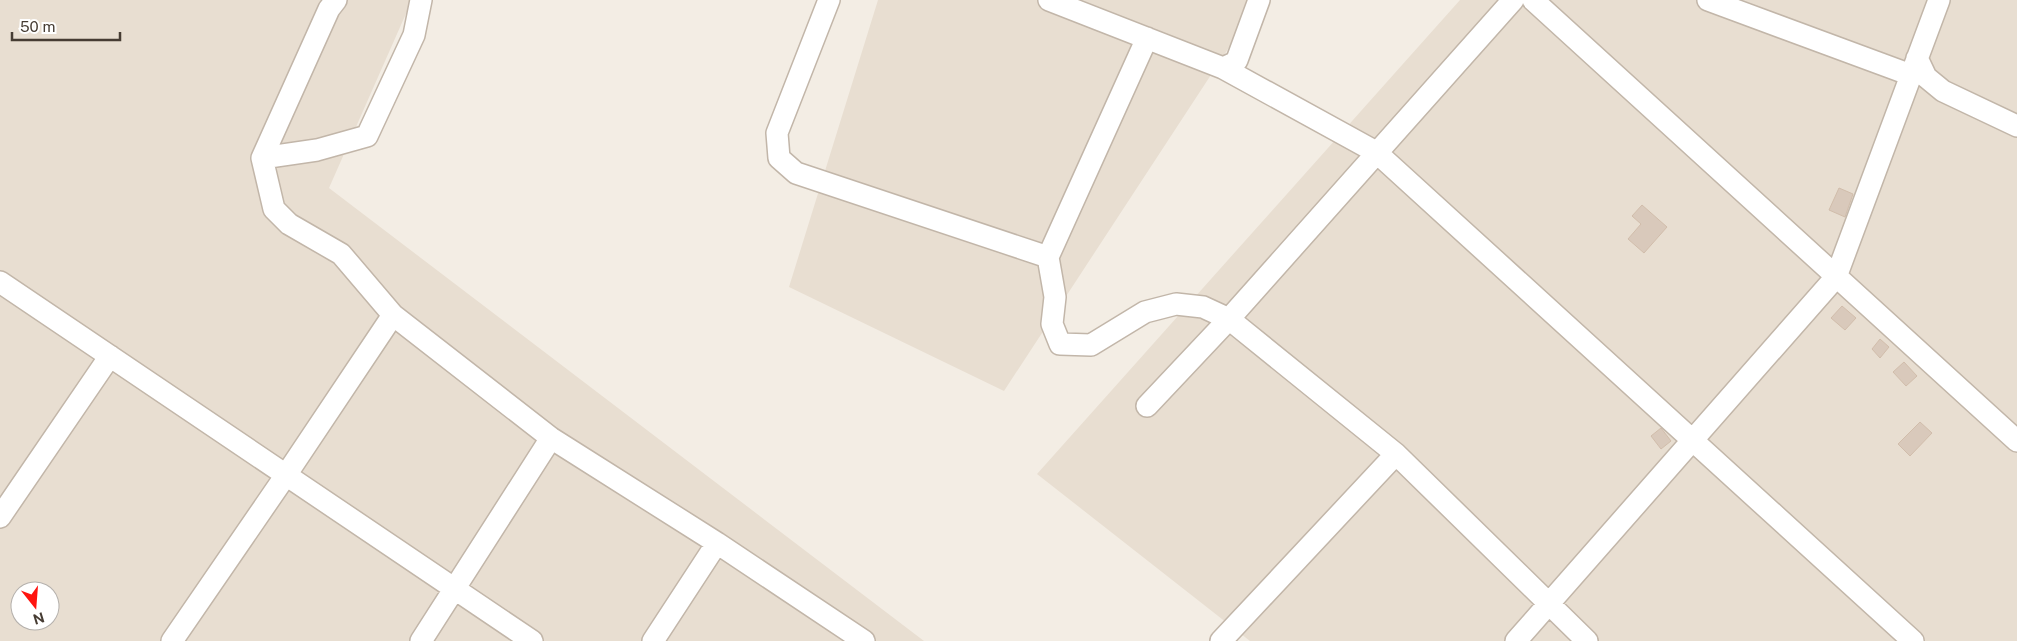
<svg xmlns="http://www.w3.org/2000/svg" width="2017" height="641" font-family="'Public Sans',sans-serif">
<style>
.residential{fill:#e8ded1;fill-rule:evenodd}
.building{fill:#d9c9bb;stroke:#d1bdab}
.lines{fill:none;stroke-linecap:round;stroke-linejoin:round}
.minor-casing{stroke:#c2b6a9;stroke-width:24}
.minor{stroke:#fff;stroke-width:21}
</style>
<rect width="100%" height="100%" fill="#f3ede4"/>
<path class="residential" d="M0,0H412L329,188L924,641H0ZM20,591H50V621H20Z
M878,0H1260L1004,391L789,287Z
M1460,0H2017V641H1250L1037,474Z"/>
<path class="building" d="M1839,188L1853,194L1845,217L1829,210Z
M1642,205L1667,227L1644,253L1628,239L1641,224L1632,216Z
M1842,306L1856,318L1845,330L1831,318Z
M1880,339L1889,347L1880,358L1872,349Z
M1904,362L1917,376L1906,386L1893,372Z
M1920,422L1932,433L1910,456L1898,444Z
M1661,428L1671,441L1661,449L1651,436Z"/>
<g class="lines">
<g class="minor-casing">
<path id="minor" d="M336,0L329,9L262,158L274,209L289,224L341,254L393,315L551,438L717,543L864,641
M829,0L777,133L779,158L796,173L1048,257L1055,297L1052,324L1060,344L1091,345L1145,312L1176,304L1203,307L1229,319L1396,454L1587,641
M1049,0L1223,68L1376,152L1913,641
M1533,0L2017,441
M1708,0L1911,75
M1917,58L1926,77L1943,91L2017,126
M1223,68L1234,63L1237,60L1259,0
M262,158L317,150L367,136L414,35L421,0
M1048,257L1147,38
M0,282L532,641
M1147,406L1229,319L1513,0
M0,517L110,356
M172,641L286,475L393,315
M421,641L551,438
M653,641L717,543
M1221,641L1396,454
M1516,641L1836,277L1939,0"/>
</g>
<use href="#minor" class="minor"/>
</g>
<g transform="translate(35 606) rotate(163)"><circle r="24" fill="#ffffff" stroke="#b5b1ad"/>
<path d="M0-4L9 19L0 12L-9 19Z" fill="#ff140f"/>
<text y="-8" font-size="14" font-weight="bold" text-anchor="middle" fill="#463c33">N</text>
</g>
<path d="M12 32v8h108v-8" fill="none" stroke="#463c33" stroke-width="2.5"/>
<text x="20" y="32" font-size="15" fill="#463c33" stroke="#ffffff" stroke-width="4" paint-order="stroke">50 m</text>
</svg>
